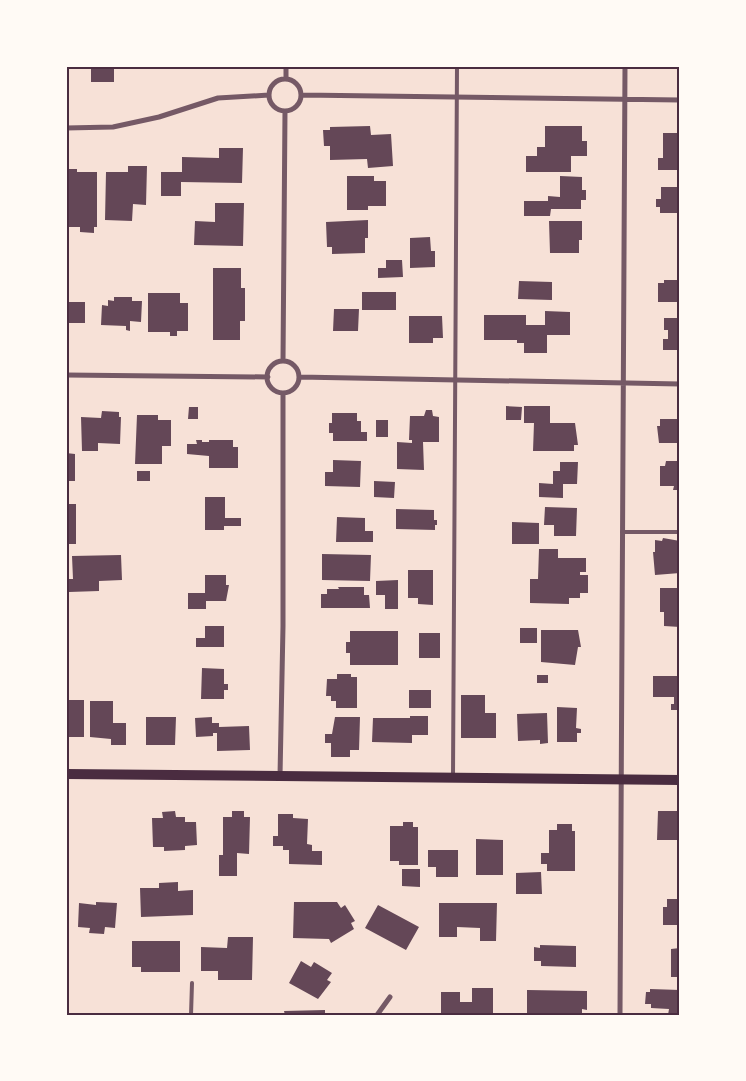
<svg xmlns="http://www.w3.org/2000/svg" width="746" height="1081" font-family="'DejaVu Sans',sans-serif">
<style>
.building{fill:#644757}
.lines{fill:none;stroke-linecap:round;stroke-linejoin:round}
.service{stroke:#755966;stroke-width:4}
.minor{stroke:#755966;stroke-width:5}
.secondary{stroke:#4a2c40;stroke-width:10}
.neatline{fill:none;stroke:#4a2c40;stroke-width:2}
</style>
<rect width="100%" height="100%" fill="#f7e1d7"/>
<path class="building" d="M91,66H114V82H91Z
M370,126L371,135L391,134L393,166L368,168L367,159L330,160V146H324L323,130H330V127Z
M545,126H582V141H587V156H571V172H526V156H537V147H545Z
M663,133H680V170H658V158H663Z
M219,148H243L242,183L181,182V196H161V172H182V157L219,158Z
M128,166H147L146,205L133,204L132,221L105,220L106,172H128Z
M66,169H77V172H97V227H94V233L80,232V227H69Z
M347,176H374V181H386V206H368V210H347Z
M560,176L582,177V190H586V200H581V209H551L550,216H524V201H548V196L560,197Z
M661,187H680V213H660V207H656V199H661Z
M215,203H244L243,246L194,245L195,221L215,222Z
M368,220V238H365V253L332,254V247H327L326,222Z
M549,221H582V240H579V253H550Z
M430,237L431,251H435V267L410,268V238Z
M386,260H402L403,277L378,278V268H386Z
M213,268H241V288H245V321H240V340H213Z
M664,280H680V302H658V283H664Z
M519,281L552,282V300L518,299Z
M362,292H396V310H362Z
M66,293H69V302H85V323H66Z
M148,293H180V303H188V331H177V336H170V332H148Z
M114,297H132V301H142L141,322L130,321V331L126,330V326L101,325L102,305L108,306V300L114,301Z
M334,309H359L358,331H333Z
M545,311L570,312V335H547V353H524V343H517V340H484V315H526V325H545Z
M409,316H442L443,338H433V343H409Z
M664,318H680V350H663V339H668V330H664Z
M506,406L522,407L521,420H506Z
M524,406H550V423H575L578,445H574V451H533L534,423H524Z
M189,407H198V419H188Z
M426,410H432L433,416L439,417V442H423L424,470L397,469V442L412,443V440H409L410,416H424Z
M102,411L119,412V417H121L120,444L98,443V451H82L81,417L101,418Z
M332,413H357V421H361V432H367V441H333V433H329V423H332Z
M137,415H158V420H171V446H162V464H135Z
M660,419H680V457H677V443H659L657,426H660Z
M376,420H388V437H376Z
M196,440H202V442H209V440H233V447H238V468H209V456L187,454V444H197Z
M66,453L75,454V481H66Z
M333,460L361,461L360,487L325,486V472H333Z
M666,461H677V466H680V490H673L674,486H660V466H665Z
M560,462H578L577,484H563V498L539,497V483L553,484V471H560Z
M137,471H150V481H137Z
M374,481L395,482L394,498L374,497Z
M205,497H225V518H241V526H224V530H205Z
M66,504H76V544H66Z
M545,507L577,508L576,536H554V525H544Z
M396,509L434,510V520H437V525H435V530L396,529Z
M337,517L365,518V531H373V542H336Z
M512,522L539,523V544H512Z
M663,538L680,541V573L655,575L653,552H655V540L662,541Z
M539,549H558V558H586V572H580V575H588V593H580V598H569V604L530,603V579H538Z
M322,554L371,555L370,581L322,580Z
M121,555L122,580L99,581V591L69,592V579H73L72,556Z
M408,570H433V605L418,604V598H408Z
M205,575H226V585H229L226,601H206V609H188V593H205Z
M398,580V609H385V595H376V581Z
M338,587H364V595H369L370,608H321V594H327V589H339Z
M660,588H680V627L664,626V612H660Z
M205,626H224V647H196V638H205Z
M520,628H537V643H520Z
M541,630H578L581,647H578L575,665L541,662Z
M350,631H398V665H350V653H346V642H350Z
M419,633H440V658H419Z
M202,668L224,669V684H228V690H224V699H201Z
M337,674H351V677H357V708H336V701H331V696H326L327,679H337Z
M537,675H548V683H537Z
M653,676H680V710H671V704H674V697H653Z
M409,690H431V708H409Z
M461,695H485V713H496V738H461Z
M66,700H84V737H66Z
M90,701H113V723H126V745H111V739L90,737Z
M557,707L577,708L576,728L581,729V733H577V742H557Z
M547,713L548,743L540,744V740L518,741L517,714Z
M410,716H428V735H412V743L372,742L373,718H410Z
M146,717H176L175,745H146Z
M212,717V723H219V727L249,726L250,750L217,751V733H213V736L196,737L195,718Z
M335,717H360L359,750H350V757H331V743H325V734H332Z
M175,811L176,817H185V822H196L197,845L185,846V850L164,851V847H153L152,818H163L162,812Z
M232,811H244V817H250L249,854L237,853V876H219V855H223V817H232Z
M658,811H680L678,840H657Z
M278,814H293V818L308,819L307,844L312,845V851H322V865L289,864V850H283V846H273V836H278Z
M403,822H413V827H418V865H399V861H390V826H403Z
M557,824H572V831H575V871H547V864H541V853H549V830H557Z
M476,839L503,840V875H476Z
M428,850H458V877H436V867H428Z
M402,869H420V887L402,886Z
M541,872L542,894H516V873Z
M178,882V891L193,890V915L141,917L140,888H159V883Z
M667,899H680V925H663V907H667Z
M96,902L117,903L115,928L105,927L104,934L89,933L90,928L78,927L79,903L96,905Z
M294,902H337L341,908L345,905L355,921L351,923L354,929L331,943L329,939L293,938Z
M439,903H497L496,941H480V928L457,927V937H439Z
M378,905L419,927L406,950L365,928Z
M228,937H253L252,980H218V971H201V947L227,948Z
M132,941H180V972H141V967H132Z
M540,945L576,946V967L541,966V961H534V947L540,948Z
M680,948V977H671V949Z
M301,961L311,967L314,962L332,973L327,980L331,982L318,999L289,983Z
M472,988H493V1015H441V992H460V1002H472Z
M650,989L680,990V1015H668L669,1009L651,1008V1004H645L646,992H650Z
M527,990L587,991V1010L582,1009V1015H527Z
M325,1010V1015H285L284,1011Z"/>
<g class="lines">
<path class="service" d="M622,532H680
M453,777L457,66
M191,1015L192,983"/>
<path class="minor" d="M269 95a16 16 0 1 1 32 0a16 16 0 1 1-32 0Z
M286,79V66
M302,95L680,100
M66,128L113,127L159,117L218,98L269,95
M283,361L285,111
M267 377a16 16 0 1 1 32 0a16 16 0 1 1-32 0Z
M66,375L268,377
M299,377L680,384
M280,776L283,626V393
M377,1015L390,997
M620,1015L625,66"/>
<path class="secondary" d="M66,774L680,780"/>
</g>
<rect width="746" height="1081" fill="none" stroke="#fffaf5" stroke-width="135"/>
<rect x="68" y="68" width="610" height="946" class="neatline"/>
</svg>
